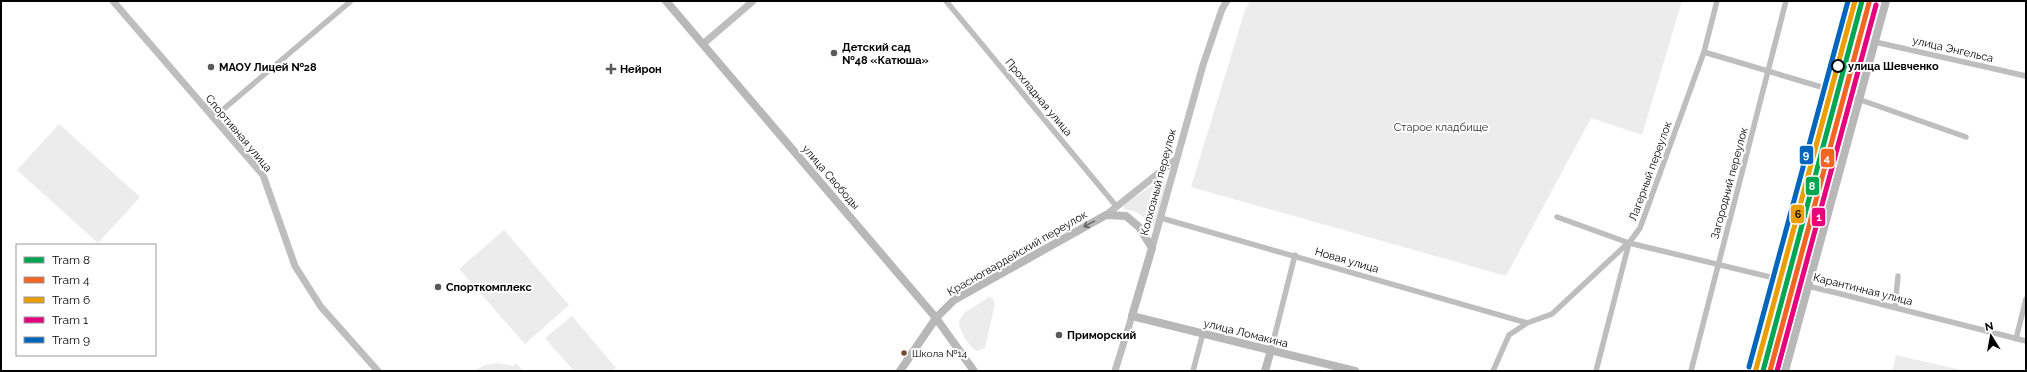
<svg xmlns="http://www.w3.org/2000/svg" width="2027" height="372" font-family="Raleway,sans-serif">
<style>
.green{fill:#ececec}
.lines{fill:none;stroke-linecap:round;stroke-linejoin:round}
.minor{stroke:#bebebe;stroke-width:5.5}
.tertiary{stroke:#bebebe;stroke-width:7}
.secondary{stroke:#b8b8b8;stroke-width:8}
.tram-1-casing{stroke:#fff;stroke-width:8}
.tram-2-casing{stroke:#fff;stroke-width:8}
.tram-3-casing{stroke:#fff;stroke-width:8}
.tram-4-casing{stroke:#fff;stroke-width:8}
.tram-5-casing{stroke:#fff;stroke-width:8}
.tram-1{stroke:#00a651;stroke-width:5}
.tram-2{stroke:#f26522;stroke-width:5}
.tram-3{stroke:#eb9e00;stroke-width:5}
.tram-4{stroke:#e5007d;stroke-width:5}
.tram-5{stroke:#0065bd;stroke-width:5}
.oneway{stroke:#656565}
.poi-dot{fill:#595959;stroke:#fff;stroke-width:1.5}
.stop-dot{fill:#fff;stroke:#000;stroke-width:2}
.bus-dot{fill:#7a4b2a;stroke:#fff;stroke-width:1.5}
.labels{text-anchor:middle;stroke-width:4;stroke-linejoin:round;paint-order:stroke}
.bus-label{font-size:10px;fill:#000;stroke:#fff;text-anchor:start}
.poi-label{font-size:11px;font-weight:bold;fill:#000;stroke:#fff;text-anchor:start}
.street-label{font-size:11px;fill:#000;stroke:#fff}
.stop-label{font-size:11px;font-weight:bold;fill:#000;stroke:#fff;text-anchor:start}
.park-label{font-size:11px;fill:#333;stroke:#fff}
.line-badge{stroke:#fff;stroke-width:1.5}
.badge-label{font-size:11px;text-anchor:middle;font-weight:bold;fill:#fff}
.pale-badge-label{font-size:11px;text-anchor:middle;font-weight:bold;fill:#111}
</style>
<rect width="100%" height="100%" fill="#fff"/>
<path class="green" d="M1250,1H1682L1642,135L1591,118L1506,276L1191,187L1245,10Z
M59,124L140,197L98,243L17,170Z
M1161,179L1164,180C1170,190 1158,216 1154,227H1152C1143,216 1139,211 1124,209V205Z
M504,230L569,305L525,344L459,269Z
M989,297L993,299L995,304L985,348L977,351C968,346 959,330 959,321L964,313Z
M572,316L616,368L612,371H574L545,338Z
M1896,355L1961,370V371H1892Z
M497,363L513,366L516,363L523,371H472L486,365Z"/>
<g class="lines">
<path class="minor" d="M946,1L1117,207
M1875,42L2026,76
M1704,52L1838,92L1966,137
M213,118L351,1
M1557,217L1629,243L1837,293L2026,341
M1161,218L1527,323
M1895,307L1898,276
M2016,339L2026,299
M1271,350L1295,255
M1193,371L1203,333
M1493,371L1509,335L1527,323L1552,314L1628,243
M1596,371L1629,243L1640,228L1704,52L1717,1
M1691,371L1786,1"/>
<path class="tertiary" d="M113,1L263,175L295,266L321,307L378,371
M703,44L753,1
M1106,215L1175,160
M1152,248L1203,65L1222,9L1227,1
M1115,371L1132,316"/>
<path class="secondary" d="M666,1L936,318L974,371
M900,371L936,318L954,300L1106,215L1126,216L1139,227L1152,248L1132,316L1355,371
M1265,371L1271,350
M1785,371L1886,1"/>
<g class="tram-1-casing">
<path id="tram-1" d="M1763,371L1862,1"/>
</g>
<g class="tram-2-casing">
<path id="tram-2" d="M1770,371L1869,3"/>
</g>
<g class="tram-3-casing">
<path id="tram-3" d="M1756,369L1855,1"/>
</g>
<g class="tram-4-casing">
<path id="tram-4" d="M1777,371L1876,5"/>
</g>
<g class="tram-5-casing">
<path id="tram-5" d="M1749,367L1848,1"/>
</g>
<use href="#tram-1" class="tram-1"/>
<use href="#tram-2" class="tram-2"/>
<use href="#tram-3" class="tram-3"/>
<use href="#tram-4" class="tram-4"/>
<use href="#tram-5" class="tram-5"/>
</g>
<defs><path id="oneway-shaft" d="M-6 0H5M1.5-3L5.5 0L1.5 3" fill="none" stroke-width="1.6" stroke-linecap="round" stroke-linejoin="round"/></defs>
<use class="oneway" href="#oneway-shaft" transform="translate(1089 224) rotate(151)"/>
<g class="poi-dot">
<circle cx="834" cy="53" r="4"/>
<circle cx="211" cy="67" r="4"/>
<path d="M609 63h4v4h4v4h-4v4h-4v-4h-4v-4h4z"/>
<circle cx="438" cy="287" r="4"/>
<circle cx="1059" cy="335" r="4"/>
</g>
<circle class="stop-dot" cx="1838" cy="66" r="6"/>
<circle class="bus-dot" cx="904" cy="353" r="3.5"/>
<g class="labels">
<g class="bus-label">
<text x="912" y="357">Школа №14</text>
</g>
<g class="poi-label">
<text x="842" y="51">Детский сад<tspan x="842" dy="13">№48 «Катюша»</tspan></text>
<text x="219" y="71">МАОУ Лицей №28</text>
<text x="620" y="73">Нейрон</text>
<text x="446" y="291">Спорткомплекс</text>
<text x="1067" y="339">Приморский</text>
</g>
<g class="street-label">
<text transform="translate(1953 49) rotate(13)" y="4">улица Энгельса</text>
<text transform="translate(1039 97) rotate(50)" y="4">Прохладная улица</text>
<text transform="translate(239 133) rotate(50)" y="4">Спортивная улица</text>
<text transform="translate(1650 171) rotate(-70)" y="4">Лагерный переулок</text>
<text transform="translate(831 177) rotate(49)" y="4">улица Свободы</text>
<text transform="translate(1158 182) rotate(-75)" y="4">Колхозный переулок</text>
<text transform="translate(1729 183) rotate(-75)" y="4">Загородний переулок</text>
<text transform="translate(1017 253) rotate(-30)" y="4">Красногвардейский переулок</text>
<text transform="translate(1347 260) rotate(16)" y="4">Новая улица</text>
<text transform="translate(1863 289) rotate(14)" y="4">Карантинная улица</text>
<text transform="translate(1246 333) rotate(14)" y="4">улица Ломакина</text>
</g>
<g class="stop-label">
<text x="1848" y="70">улица Шевченко</text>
</g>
<g class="park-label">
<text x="1441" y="131">Старое кладбище</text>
</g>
</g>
<g class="line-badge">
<rect x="1799" y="145" width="15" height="20" rx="4" fill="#0065bd"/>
<rect x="1820" y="148" width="15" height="20" rx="4" fill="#f26522"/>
<rect x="1805" y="176" width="15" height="20" rx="4" fill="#00a651"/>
<rect x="1790" y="204" width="15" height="20" rx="4" fill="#eb9e00"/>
<rect x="1811" y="207" width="15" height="20" rx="4" fill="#e5007d"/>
</g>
<g class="badge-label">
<text x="1806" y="159">9</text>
<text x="1827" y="162">4</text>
<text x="1812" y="190">8</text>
<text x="1819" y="221">1</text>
</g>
<g class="pale-badge-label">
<text x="1798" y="218">6</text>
</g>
<rect width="2027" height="372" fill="none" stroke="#000000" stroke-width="4"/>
<rect x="16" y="244" width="140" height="112" fill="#ffffff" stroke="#999999"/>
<rect x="24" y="257" width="20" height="6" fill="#00a651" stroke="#999999"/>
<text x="52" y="264" font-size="12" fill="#000000">Tram 8</text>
<rect x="24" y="277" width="20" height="6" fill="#f26522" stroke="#999999"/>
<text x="52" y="284" font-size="12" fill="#000000">Tram 4</text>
<rect x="24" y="297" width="20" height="6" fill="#eb9e00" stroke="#999999"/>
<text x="52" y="304" font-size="12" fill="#000000">Tram 6</text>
<rect x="24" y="317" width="20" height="6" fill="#e5007d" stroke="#999999"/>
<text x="52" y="324" font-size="12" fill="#000000">Tram 1</text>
<rect x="24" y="337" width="20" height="6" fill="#0065bd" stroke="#999999"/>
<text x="52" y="344" font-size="12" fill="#000000">Tram 9</text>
<g transform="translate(1991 336) rotate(349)" stroke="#ffffff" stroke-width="3" paint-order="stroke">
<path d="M0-3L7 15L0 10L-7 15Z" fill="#000000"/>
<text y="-6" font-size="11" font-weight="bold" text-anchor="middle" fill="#000000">N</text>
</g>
</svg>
